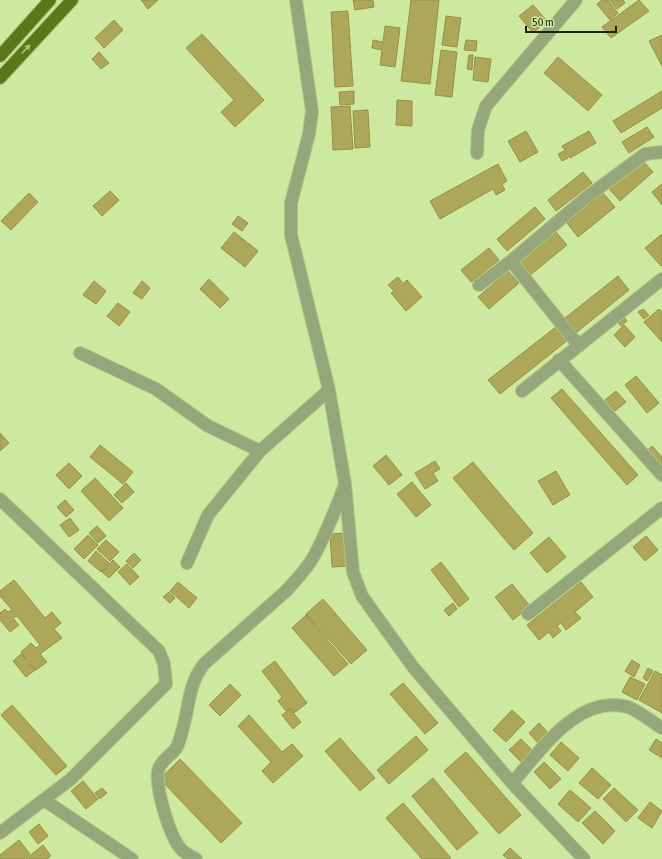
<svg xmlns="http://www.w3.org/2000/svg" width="662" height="859" font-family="'Asap Condensed',sans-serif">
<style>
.building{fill:#aca759;stroke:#969144}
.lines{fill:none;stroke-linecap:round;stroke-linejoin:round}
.minor-casing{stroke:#adc583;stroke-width:14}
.primary-casing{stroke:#adc583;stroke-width:14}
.minor{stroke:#95a67a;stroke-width:12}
.primary{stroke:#5b7717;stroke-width:12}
.oneway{fill:#abc676}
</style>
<rect width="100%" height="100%" fill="#cde89f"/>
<path class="building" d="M141,0H158L148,9Z
M353,0H373L374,7L355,10Z
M411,0H439L430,84L401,81Z
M602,0H608L618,13L610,20L597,4Z
M610,0H623L625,3L617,9Z
M639,0L649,11L611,38L602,27Z
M533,5L547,21L533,33L519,16Z
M348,11L353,86L335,87L331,12Z
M446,16L461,18L457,47L442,45Z
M114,20L123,30L104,48L95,38Z
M385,26L400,28L395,67L380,65L382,50L372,48L373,40L383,42Z
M202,34L264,100L235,127L221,112L234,100L186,48Z
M662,35V66L649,41Z
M466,40L477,41L476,51L464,50Z
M441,50L457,52L452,97L435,95Z
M99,52L109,63L101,69L92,59Z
M469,55H473L472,70L467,69Z
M475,57L491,59L488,82L473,80Z
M558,57L602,95L588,111L544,73Z
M354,91V104L340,105L339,92Z
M662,91V108L621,133L613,121Z
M397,100L412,101V126L396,125Z
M350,106L353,149L333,150L331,107Z
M368,110L370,147L355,148L353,111Z
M647,127L654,137L629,153L622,142Z
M526,131L538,152L520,162L508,141Z
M589,131L596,143L570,158L562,146Z
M564,151L568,158L562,161L558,154Z
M642,160L653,172L620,201L609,189Z
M498,164L507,181L502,184L505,190L496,195L493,189L440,219L430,201Z
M583,172L592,183L556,211L548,200Z
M662,184V205L652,192Z
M110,191L119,200L102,216L93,206Z
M29,193L38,202L11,230L1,221Z
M603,193L615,207L578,237L567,223Z
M535,207L545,219L507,251L497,239Z
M238,216L248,223L242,231L232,224Z
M234,232L258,251L245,267L221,248Z
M556,232L567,245L529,276L518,263Z
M662,234V265L661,266L645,248Z
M489,248L499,260L471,282L461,270Z
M508,271L519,283L489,309L478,297Z
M618,276L629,290L577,332L565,318Z
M398,277L402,282L393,290L388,285Z
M209,279L229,299L220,308L200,289Z
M407,280L422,297L406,311L391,293Z
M94,281L106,291L96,304L83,295Z
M142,281L150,288L142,299L133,293Z
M118,303L130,312L119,326L107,316Z
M643,309L649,315L644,319L638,312Z
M659,309L662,312V342L644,322Z
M623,315L627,321L621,326L617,321Z
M624,325L635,337L625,347L614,335Z
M557,326L568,340L500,394L488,380Z
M636,376L659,403L647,413L625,385Z
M562,389L638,475L627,485L551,398Z
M616,391L626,402L615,411L605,400Z
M0,433L9,443L0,451Z
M100,445L133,472L123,484L90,457Z
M652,446L662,457V466L643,454Z
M386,455L402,475L389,485L373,466Z
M435,461L440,469L433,473L438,481L425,489L415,473Z
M473,462L533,533L514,550L453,478Z
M69,463L82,476L69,489L56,475Z
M556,471L570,495L553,505L538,481Z
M95,478L123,508L109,521L81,491Z
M412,482L431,505L416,517L397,494Z
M126,483L134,492L122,503L114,495Z
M65,500L74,510L66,517L57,507Z
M70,518L79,530L69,537L60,525Z
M97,526L106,536L98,543L89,533Z
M347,533L348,566L332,567L330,534Z
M88,535L98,545L84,559L74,549Z
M646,536L658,550L645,561L633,547Z
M549,537L566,557L547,573L530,553Z
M106,540L119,552L110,561L97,549Z
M96,551L109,563L101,572L88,561Z
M134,553L141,560L133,568L126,561Z
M113,560L120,567L109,578L102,572Z
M441,562L469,599L459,607L431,570Z
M127,564L139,577L130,585L118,572Z
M14,580L45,618L52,612L61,623L54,629L62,638L40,654L47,662L36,670L31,664L30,665L35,670L26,677L13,661L21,654L26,660L21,652L31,643L36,648L40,645L17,616L13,618L19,625L10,632L0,620V613L5,609L8,612L12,610L0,596V591Z
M178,582L197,598L189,608L170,591Z
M581,582L593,597L575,612L581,618L566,630L561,623L557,626L561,631L553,638L549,632L539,640L527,625Z
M512,584L530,606L513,620L495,597Z
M169,592L175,598L170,603L163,597Z
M323,599L367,650L351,664L306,614Z
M453,603L457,609L449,616L444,610Z
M306,615L348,664L334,676L292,628Z
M632,660L640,665L634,677L625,671Z
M275,661L307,703L294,713L290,708L286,711L278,701L282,697L262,671Z
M648,668L653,671L647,681L643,678Z
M655,671L662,675V713L639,700Z
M630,677L645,684L637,700L622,692Z
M403,683L438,723L425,734L390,694Z
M230,684L241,695L220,716L209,705Z
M12,705L67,766L56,775L1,715Z
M290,709L301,722L293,729L282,715Z
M512,710L525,722L506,742L493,730Z
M249,715L282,752L292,744L303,756L273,783L262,771L271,762L238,726Z
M539,723L551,736L541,746L529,733Z
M416,736L428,750L389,784L377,770Z
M340,738L375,778L360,791L325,751Z
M521,739L535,753L523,764L509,750Z
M656,739L662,743V758L649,750Z
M561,742L579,758L568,771L550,755Z
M466,752L521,815L499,834L444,771Z
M180,759L242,823L221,843L160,779Z
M544,762L561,779L550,789L534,772Z
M592,768L611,785L598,799L579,783Z
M433,778L478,833L457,850L412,796Z
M83,781L98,799L86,809L71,791Z
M102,788L107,793L100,799L95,793Z
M614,788L638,810L626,822L603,799Z
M570,790L591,808L578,822L558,804Z
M650,802L662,811L652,828L638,818Z
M403,803L451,858L449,859H422L386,818Z
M595,811L615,831L603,844L582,823Z
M39,824L48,836L38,844L29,832Z
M19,840L30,854L24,859H0V855Z
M43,845L51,856L47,859H26Z
M510,848L522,859H508L503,855Z"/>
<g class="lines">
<g class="minor-casing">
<path id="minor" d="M296,0L312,111L309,134L291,203V235L329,390L345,484L353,572L362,596L413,667L512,783L584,859
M477,153L478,130L486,106L576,0
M511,261L579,346
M479,285L511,261L588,196L645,154L662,152
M80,353L156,389L208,426L260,451
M559,360L662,475
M522,391L662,279
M0,499L159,651L164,664L166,684L71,779L0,833
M187,563L208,515L260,451L329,390
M528,614L662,508
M512,783C540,752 578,693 628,707C639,711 652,722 662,728
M44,800L132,859
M196,859C192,856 185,854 181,849C170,837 153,783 159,768C162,760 172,755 177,747C180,741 182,731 184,724C190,700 189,684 204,664L286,591C296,580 307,569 314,556C326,534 335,511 344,487"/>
</g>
<g class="primary-casing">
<path id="primary" d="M0,56L50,0
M0,78L72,0"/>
</g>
<use href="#minor" class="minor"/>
<use href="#primary" class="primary"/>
</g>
<defs><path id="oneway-solid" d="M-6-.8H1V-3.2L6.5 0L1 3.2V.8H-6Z"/></defs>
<use class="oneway" href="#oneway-solid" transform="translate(26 49) rotate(-47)"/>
<path d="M526 26v6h90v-6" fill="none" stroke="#1a2306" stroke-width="2"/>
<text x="532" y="26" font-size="12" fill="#1a2306" stroke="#cde89f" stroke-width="3" paint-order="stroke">50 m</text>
</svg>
